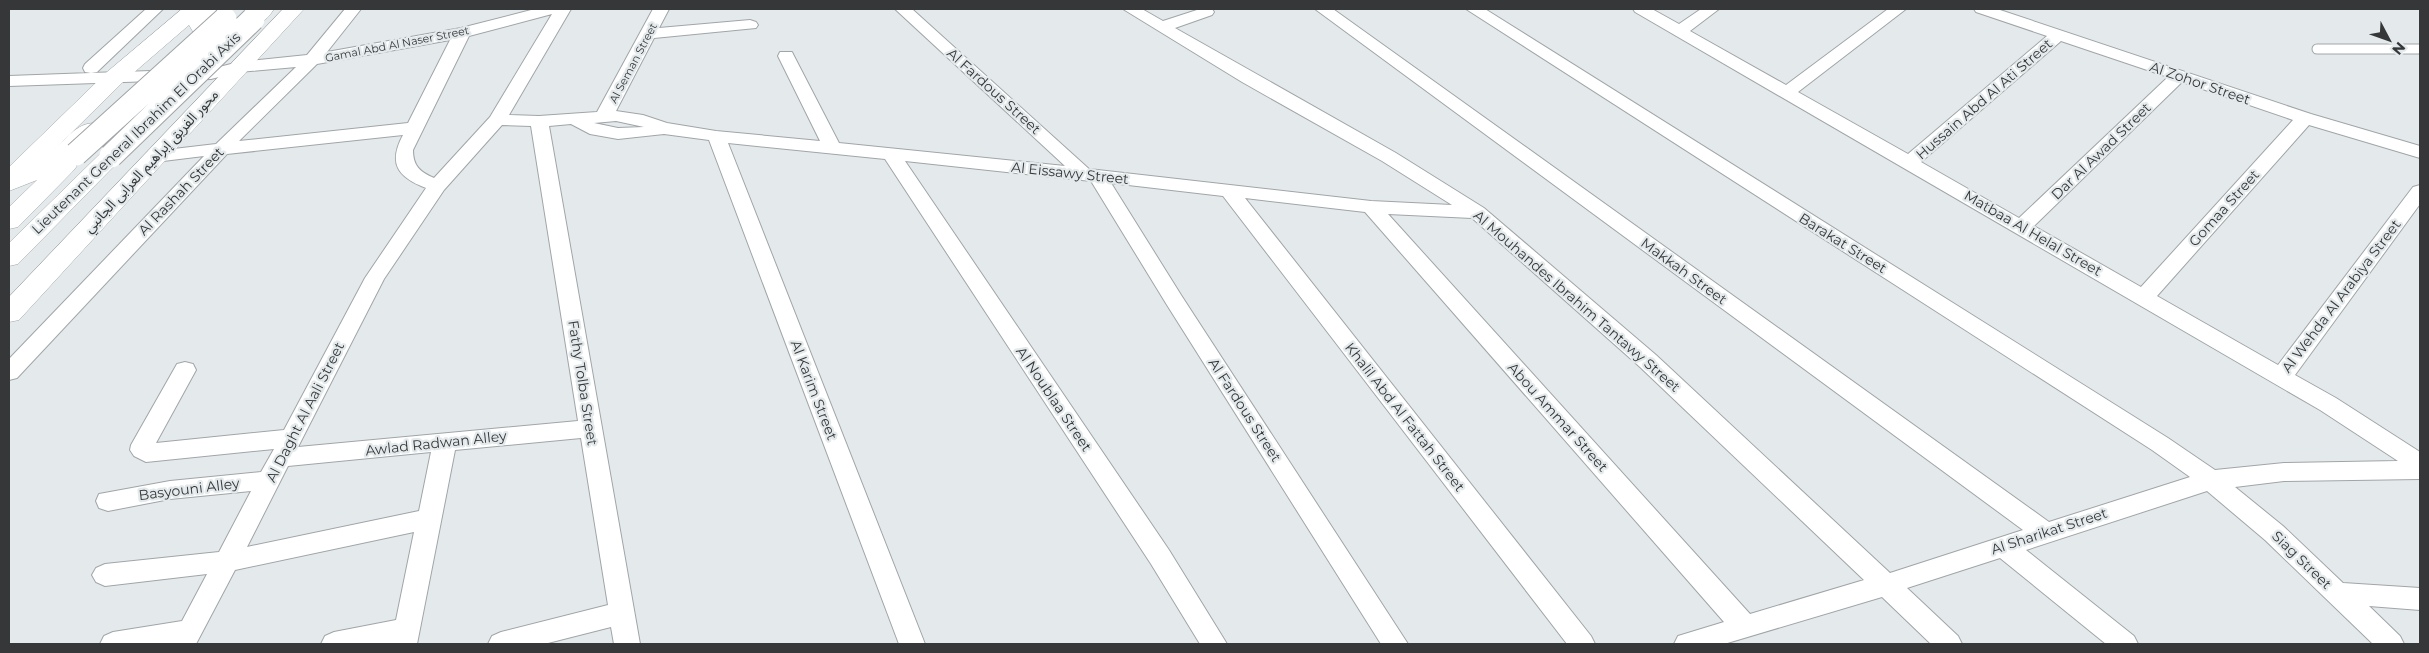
<svg xmlns="http://www.w3.org/2000/svg" width="2429" height="653" font-family="Montserrat,'Noto Sans Arabic',sans-serif">
<style>
.lines{fill:none;stroke-linecap:round;stroke-linejoin:round}
.lane-casing{stroke:#a0a5a8;stroke-width:11}
.street-casing{stroke:#a0a5a8;stroke-width:2}
.secondary-casing{stroke:#a0a5a8;stroke-width:1}
.lane{stroke:#fff;stroke-width:9}
.street{fill:#fff;fill-rule:evenodd}
.secondary{fill:#fff;fill-rule:evenodd}
.secondary-bridge-casing{stroke:#a0a5a8;stroke-width:25;stroke-linecap:butt}
.secondary-bridge{stroke:#fff;stroke-width:23}
.labels{text-anchor:middle;stroke-width:4.5;stroke-linejoin:round;paint-order:stroke}
.far-street-label{font-size:11px;fill:#353738;stroke:#e4eaec}
.street-label{font-size:14px;fill:#353738;stroke:#e4eaec}
</style>
<rect width="100%" height="100%" fill="#e4eaec"/>
<g class="lines">
<g class="lane-casing">
<path id="lane" d="M2317,49H2420"/>
</g>
<g class="street-casing">
<path id="street" d="M146,9H163L97,72L91,73L211,69L239,62L307,55L345,9H361L327,52L461,28L535,9H571L509,115L539,116L597,112L653,9H669L659,28L750,20L756,22L758,25L756,28L654,38L616,111L643,115L667,123L716,131L820,141L778,56L780,52H792L794,56L839,143L1065,166L895,9H912L1089,169L1371,201L1452,205L1382,161L1242,82L1123,9H1142L1163,21L1200,9H1212L1214,12L1212,15L1175,28L1396,153L1484,208L1656,355L1890,573L2023,530L1315,9H1333L2049,522L2190,477L2152,450L1466,9H1485L2168,438L2215,470L2284,463L2398,461L2320,410L1635,12L1633,9H1652L1679,24L1701,9H1719L1690,31L1786,85L1888,9H1906L1798,92L1908,154L2047,36L1976,12L1974,9H1997L2311,114L2420,146V158L2309,125L2157,296L2278,365L2413,187L2420,185V204L2295,375L2336,398L2420,452V479L2284,481L2235,487L2283,526L2343,583L2420,588V610L2369,606L2400,636L2404,644H2373L2265,540L2207,491L2026,550L2134,636L2138,644H2106L2000,558L1907,588L1958,636L1962,644H1931L1882,597L1724,644H1674L1678,636L1724,622L1365,212L1245,198L1591,636L1595,644H1567L1223,196L1111,183L1181,295L1408,644H1381L1167,305L1091,181L905,161L1169,550L1227,644H1200L1151,564L885,159L728,143L925,644H899L709,140L664,134L618,139L590,134L571,124L549,126L640,644H614L611,627L544,644H488L492,636L501,632L608,605L581,438L455,450L417,644H321L325,636L334,632L396,620L414,532L235,570L196,644H100L104,636L113,632L182,621L207,574L105,586L96,582L92,575L96,568L105,564L219,552L251,491L170,499L108,511L99,508L96,501L99,494L170,481L261,472L274,449L146,462L134,456L130,450L131,445L177,364L185,362L193,364L196,370L156,443L284,430L365,278L426,188C397,177 388,163 403,135L227,154L17,378L9,380V359L204,156L155,162L148,160L146,156L148,152L216,144L296,67L239,72L211,79L9,86V76L91,73L85,72L83,68L85,64ZM552,14L490,117L434,178C420,172 413,166 413,150L469,36ZM450,40L408,123L239,141L317,64ZM2061,41L2168,77L2019,218L1921,162ZM2182,82L2293,120L2141,287L2034,226ZM616,121L644,127L618,128L594,123ZM502,125L531,126L578,421L298,447L384,279L444,190ZM1388,214L1472,218L1640,367L1864,580L1750,614ZM431,452L419,511L247,547L288,466Z"/>
</g>
<g class="secondary-casing">
<path id="secondary" d="M182,9H227L212,25L220,27L224,31L220,35L213,37L195,35L189,25L123,82L53,151C66,139 80,119 99,124L103,129L99,134L71,160L77,166L73,171L18,227L9,229V207L37,180L9,191L10,166L107,72Z
M252,9H274C267,20 259,27 246,23L243,19Z
M283,9H304L19,320L9,322V297Z
M111,149L119,151L123,156L119,161L18,264L9,266V243L103,151Z"/>
</g>
<use href="#lane" class="lane"/>
<use href="#street" class="street"/>
<use href="#secondary" class="secondary"/>
<g class="secondary-bridge-casing">
<path id="secondary-bridge" d="M76,154L225,19
M111,156L253,19"/>
</g>
<use href="#secondary-bridge" class="secondary-bridge"/>
</g>
<g class="labels">
<g class="far-street-label">
<text transform="translate(397 44) rotate(-11)" y="4">Gamal Abd Al Naser Street</text>
<text transform="translate(633 63) rotate(-62)" y="4">Al Seman Street</text>
</g>
<g class="street-label">
<text transform="translate(2200 83) rotate(19)" y="5">Al Zohor Street</text>
<text transform="translate(994 91) rotate(42)" y="5">Al Fardous Street</text>
<text transform="translate(1984 99) rotate(-41)" y="5">Hussain Abd Al Ati Street</text>
<text transform="translate(136 133) rotate(-44)" y="5">Lieutenant General Ibrahim El Orabi Axis</text>
<text transform="translate(2101 151) rotate(-44)" y="5">Dar Al Awad Street</text>
<text transform="translate(151 161) rotate(-47)" y="5">محور الفريق إبراهيم العرابى الجانبي</text>
<text transform="translate(1070 173) rotate(6)" y="5">Al Eissawy Street</text>
<text transform="translate(181 191) rotate(-46)" y="5">Al Rashah Street</text>
<text transform="translate(2224 208) rotate(-48)" y="5">Gomaa Street</text>
<text transform="translate(2033 233) rotate(30)" y="5">Matbaa Al Helal Street</text>
<text transform="translate(1843 243) rotate(32)" y="5">Barakat Street</text>
<text transform="translate(1684 271) rotate(36)" y="5">Makkah Street</text>
<text transform="translate(2341 296) rotate(-53)" y="5">Al Wehda Al Arabiya Street</text>
<text transform="translate(1577 301) rotate(41)" y="5">Al Mouhandes Ibrahim Tantawy Street</text>
<text transform="translate(583 383) rotate(81)" y="5">Fathy Tolba Street</text>
<text transform="translate(814 390) rotate(69)" y="5">Al Karim Street</text>
<text transform="translate(1054 399) rotate(56)" y="5">Al Noublaa Street</text>
<text transform="translate(1245 410) rotate(57)" y="5">Al Fardous Street</text>
<text transform="translate(305 412) rotate(-63)" y="5">Al Daght Al Aali Street</text>
<text transform="translate(1405 417) rotate(52)" y="5">Khalil Abd Al Fattah Street</text>
<text transform="translate(1558 417) rotate(48)" y="5">Abou Ammar Street</text>
<text transform="translate(436 443) rotate(-6)" y="5">Awlad Radwan Alley</text>
<text transform="translate(189 489) rotate(-7)" y="5">Basyouni Alley</text>
<text transform="translate(2049 531) rotate(-18)" y="5">Al Sharikat Street</text>
<text transform="translate(2302 560) rotate(44)" y="5">Siag Street</text>
</g>
</g>
<rect width="2429" height="653" fill="none" stroke="#353738" stroke-width="20"/>
<g transform="translate(2389 40) rotate(131)" stroke="#e4eaec" stroke-width="4" paint-order="stroke">
<path d="M0-4L9 19L0 12L-9 19Z" fill="#353738"/>
<text y="-8" font-size="14" font-weight="bold" text-anchor="middle" fill="#353738">N</text>
</g>
</svg>
